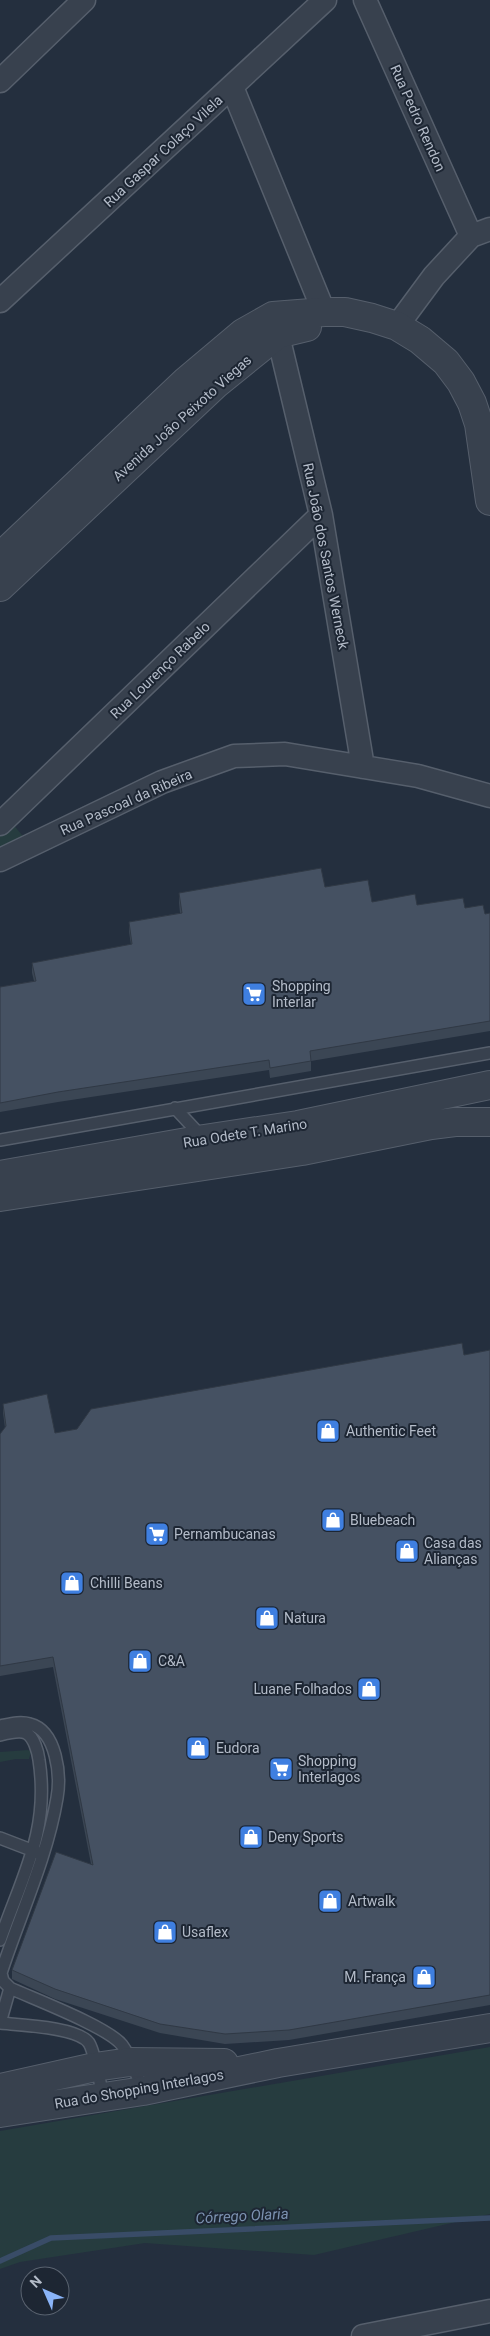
<svg xmlns="http://www.w3.org/2000/svg" width="490" height="2336" font-family="Roboto,sans-serif">
<style>
.green{fill:#263c3f}
.lines{fill:none;stroke-linecap:round;stroke-linejoin:round}
.stream{stroke:#394c67;stroke-width:5.5}
.service-casing{stroke:#565f6c;stroke-width:14}
.minor-casing{stroke:#565f6c;stroke-width:25}
.tertiary-casing{stroke:#565f6c;stroke-width:30}
.service{stroke:#38414e;stroke-width:11}
.minor{stroke:#38414e;stroke-width:22}
.tertiary{stroke:#38414e;stroke-width:28}
.wall{fill:#3b4654}
.building{fill:#455162;stroke:#303945}
.labels{text-anchor:middle;stroke-width:4;stroke-linejoin:round;paint-order:stroke}
.street-label{font-size:14px;fill:#b4bcc9;stroke:#1d2633}
.poi-label{font-size:14px;fill:#b4bcc9;stroke:#1d2633;text-anchor:start}
.water-label{font-size:15px;font-style:italic;fill:#7c92b1;stroke:#1d2633}
</style>
<rect width="100%" height="100%" fill="#242f3e"/>
<path class="green" d="M12,823L27,841L0,854V835Z
M28,1750L31,1752L29,1759H16L0,1762V1752Z
M490,2047V2214L314,2255L145,2243L20,2262L0,2269V2131Z"/>
<g class="lines">
<path class="stream" d="M0,2261L51,2238L490,2218"/>
<g class="service-casing">
<path id="service" d="M175,1108L203,1138
M0,1140L490,1053
M0,1726C10,1724 20,1721 30,1724C57,1731 61,1776 57,1798C47,1858 20,1915 1,1973L3,1981L10,1988C34,1999 108,2027 122,2045C132,2058 137,2077 143,2091
M0,1735C8,1733 19,1730 26,1733C34,1737 38,1752 39,1760C50,1831 22,1876 0,1940
M0,1838L39,1853
M0,2023C20,2025 78,2027 89,2043C95,2053 100,2083 103,2096
M0,2023L10,1988"/>
</g>
<g class="minor-casing">
<path id="minor" d="M365,0L471,236
M0,81L84,0
M232,87L324,312
M0,301L325,0
M274,319L321,515L363,767
M397,326L434,276L471,236L490,229
M0,824L321,515
M0,860L162,782L234,756L285,754L418,776L490,796
M363,2336L490,2311"/>
</g>
<g class="tertiary-casing">
<path id="tertiary" d="M0,557L186,381L243,333L273,316L324,312H345L372,318L397,326L420,340L446,362L461,382L472,403L479,424L490,501
M0,587L216,384L278,334L307,327
M0,1175L204,1139L298,1125L490,1085
M0,1197L302,1151L431,1125L455,1122H490
M0,2088L95,2067L130,2062L224,2063
M0,2113L143,2091L278,2063L490,2028"/>
</g>
<use href="#service" class="service"/>
<use href="#minor" class="minor"/>
<use href="#tertiary" class="tertiary"/>
</g>
<path class="wall" d="M325,887L372,902L465,908L485,914L490,913V1031L311,1061V1071L270,1078L269,1070L58,1102L0,1112V987L34,981L32,973V963L131,945L129,932V922L180,913L179,903V893Z
M490,1350V2005L289,2040L225,2044L160,2033L55,1999L12,1979V1970L91,1864L53,1667L0,1676V1434L5,1428L3,1413V1404L55,1433Z"/>
<path class="building" d="M321,868L325,887L368,880L372,902L415,894L417,905L463,898L465,908L483,905L485,914L490,913V1021L310,1051L311,1061L270,1068L269,1060L58,1092L0,1103V987L36,981L32,963L132,944L129,922L182,913L179,893Z
M462,1343L464,1355L490,1350V1995L289,2030L225,2034L160,2024L55,1989L12,1970L56,1852L93,1865L53,1657L0,1666V1434L6,1426L3,1404L47,1394L55,1433L77,1429L91,1409Z"/>
<defs>
<g id="supermarket-square" transform="scale(1.25)"><rect x="-9" y="-9" width="18" height="18" rx="4" fill="#3f7fe0" stroke="#1d2633"/><path d="M-6-5.5h2.5l.6 2H6L4.5 2H-2.5L-4.4-4H-6ZM-1.5 3.2a1.3 1.3 0 1 0 .1 0ZM3 3.2a1.3 1.3 0 1 0 .1 0Z" fill="#fff"/></g>
<g id="shop-square" transform="scale(1.25)"><rect x="-9" y="-9" width="18" height="18" rx="4" fill="#3f7fe0" stroke="#1d2633"/><path d="M-5-2.5h2.3a2.7 3.5 0 0 1 5.4 0H5L5.5 6h-11ZM-1.5-2.5h3a1.5 2.3 0 0 0-3 0Z" fill="#fff"/></g>
</defs>
<g fill-rule="evenodd">
<use href="#supermarket-square" x="254" y="994"/>
<use href="#shop-square" x="328" y="1431"/>
<use href="#shop-square" x="333" y="1520"/>
<use href="#supermarket-square" x="157" y="1534"/>
<use href="#shop-square" x="407" y="1551"/>
<use href="#shop-square" x="72" y="1583"/>
<use href="#shop-square" x="267" y="1618"/>
<use href="#shop-square" x="140" y="1661"/>
<use href="#shop-square" x="369" y="1689"/>
<use href="#shop-square" x="198" y="1748"/>
<use href="#supermarket-square" x="281" y="1769"/>
<use href="#shop-square" x="251" y="1837"/>
<use href="#shop-square" x="330" y="1901"/>
<use href="#shop-square" x="165" y="1932"/>
<use href="#shop-square" x="424" y="1977"/>
</g>
<g class="labels">
<g class="street-label">
<text transform="translate(418 118) rotate(66)" y="5">Rua Pedro Rendon</text>
<text transform="translate(163 151) rotate(-43)" y="5">Rua Gaspar Colaço Vilela</text>
<text transform="translate(182 418) rotate(-42)" y="5">Avenida João Peixoto Viegas</text>
<text transform="translate(326 556) rotate(79)" y="5">Rua João dos Santos Werneck</text>
<text transform="translate(160 670) rotate(-44)" y="5">Rua Lourenço Rabelo</text>
<text transform="translate(126 802) rotate(-24)" y="5">Rua Pascoal da Ribeira</text>
<text transform="translate(245 1133) rotate(-9)" y="5">Rua Odete T. Marino</text>
<text transform="translate(139 2089) rotate(-10)" y="5">Rua do Shopping Interlagos</text>
</g>
<g class="poi-label">
<text x="272" y="991">Shopping<tspan x="272" dy="16">Interlar</tspan></text>
<text x="346" y="1436">Authentic Feet</text>
<text x="350" y="1525">Bluebeach</text>
<text x="174" y="1539">Pernambucanas</text>
<text x="424" y="1548">Casa das<tspan x="424" dy="16">Alianças</tspan></text>
<text x="90" y="1588">Chilli Beans</text>
<text x="284" y="1623">Natura</text>
<text x="158" y="1666">C&amp;A</text>
<text x="352" y="1694" text-anchor="end">Luane Folhados</text>
<text x="216" y="1753">Eudora</text>
<text x="298" y="1766">Shopping<tspan x="298" dy="16">Interlagos</tspan></text>
<text x="268" y="1842">Deny Sports</text>
<text x="348" y="1906">Artwalk</text>
<text x="182" y="1937">Usaflex</text>
<text x="406" y="1982" text-anchor="end">M. França</text>
</g>
<g class="water-label">
<text transform="translate(242 2216) rotate(-3)" y="5">Córrego Olaria</text>
</g>
</g>
<g transform="translate(45 2291) rotate(315)"><circle r="24" fill="#1d2633" stroke="#59626f"/>
<path d="M0-4L9 19L0 12L-9 19Z" fill="#8ab4f8"/>
<text y="-8" font-size="14" font-weight="bold" text-anchor="middle" fill="#b4bcc9">N</text>
</g>
</svg>
